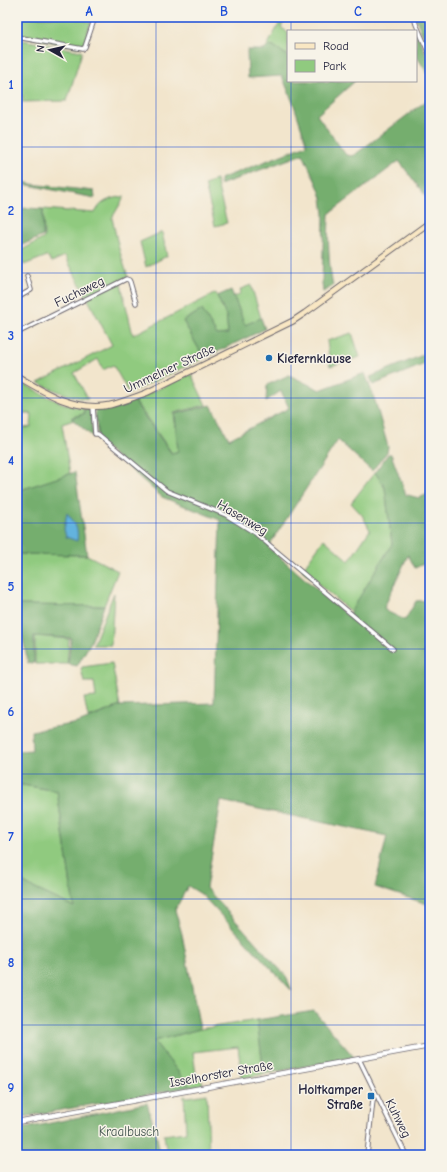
<svg xmlns="http://www.w3.org/2000/svg" width="447" height="1172" font-family="'Comic Neue',sans-serif">
<style>
.green{fill:#90ca7f;stroke:#59765d}
.forest{fill:#74ae6e;stroke:#4b6854}
.water{fill:#63b3de;stroke:#426a8c}
.lines{fill:none;stroke-linecap:round;stroke-linejoin:round}
.minor-casing{stroke:#6b666e;stroke-width:5.5}
.tertiary-casing{stroke:#6b666e;stroke-width:6}
.secondary-casing{stroke:#6b666e;stroke-width:7}
.minor{stroke:#fff;stroke-width:3.5}
.tertiary{stroke:#fff;stroke-width:4.5}
.secondary{stroke:#f9e7c3;stroke-width:5}
.grid{fill:none;stroke:#1d4ed8;stroke-width:1;stroke-opacity:0.55}
.poi-dot{fill:#1f6fb2;stroke:#f7f3e8;stroke-width:1.5}
.labels{text-anchor:middle;stroke-width:3;stroke-linejoin:round;paint-order:stroke}
.street-label{font-size:13px;fill:#22223b;stroke:#f7f3e8}
.poi-label{font-size:13px;font-weight:bold;fill:#22223b;stroke:#f7f3e8;text-anchor:start}
.park-label{font-size:13px;fill:#43544f;stroke:#f7f3e8}
.neatline{fill:none;stroke:#1d4ed8;stroke-width:1.5}
.grid-label{font-size:13px;text-anchor:middle;font-weight:bold;fill:#1d4ed8}
</style>
<rect width="100%" height="100%" fill="#f7f3e8"/>
<filter id="ink" filterUnits="userSpaceOnUse"><feTurbulence type="fractalNoise" baseFrequency=".025" numOctaves="2"/><feDisplacementMap in="SourceGraphic" scale="8" xChannelSelector="R" yChannelSelector="G"/><feConvolveMatrix kernelMatrix="1 2 1 2 8 2 1 2 1" color-interpolation-filters="sRGB"/></filter>
<filter id="wash" filterUnits="userSpaceOnUse"><feTurbulence type="fractalNoise" baseFrequency=".012" numOctaves="4" result="noise"/><feDisplacementMap in="SourceGraphic" scale="16" xChannelSelector="R" yChannelSelector="G"/><feGaussianBlur stdDeviation="0.9" result="paint"/><feColorMatrix in="noise" values="0 0 0 0 0 0 0 0 0 0 0 0 0 0 0 0 0 1.4 0 .05"/><feComposite in="paint" operator="in"/></filter>
<g filter="url(#wash)">
<rect width="100%" height="100%" fill="#f2e5cc"/>
<path class="green" d="M17,17H71L91,22L83,46L77,47L17,35Z
M283,17H287L281,27L288,33V56L275,47L267,46Z
M17,39L81,51L82,52L67,101L22,102L23,96L17,95Z
M216,180L227,223L215,226L205,185Z
M125,196L112,218L119,249L128,277L120,280L133,335L216,293L226,316L228,334L217,335L202,310L183,321L204,358L129,393L113,365L103,370L98,359L74,373L88,399C70,397 54,390 38,383L112,345L65,256L52,262L47,256L24,265L18,252L44,238L43,209L95,213C102,199 111,199 125,196Z
M162,232L167,256L146,267L140,242Z
M251,285L261,318L245,325L234,297L239,295L241,289Z
M352,333L360,357L330,366L327,341Z
M191,374L206,405L174,413L178,451L172,453L134,400Z
M17,380C39,392 59,405 84,409V414L72,417L74,420L62,424L70,474L17,491V429L31,427L32,414L17,412Z
M375,472L385,488L392,544L351,612L303,571L302,570L324,539L349,561L370,530L362,515L351,503Z
M17,554L87,555L118,571L104,606L17,605Z
M114,593L111,645H93Z
M35,636L69,639L67,664H35Z
M112,663L120,706L88,718L84,698L96,697L94,682H84L81,669L82,667Z
M17,784L57,791L74,907L31,887L17,879Z
M257,1020L264,1074L242,1078L238,1047L193,1052L196,1074L203,1082L202,1085L190,1087L154,1041L200,1029Z
M207,1094L209,1155H167L164,1135L186,1132L184,1096L188,1097Z"/>
<path class="forest" d="M416,17H430V52L418,24Z
M416,32L430,62V78L416,55Z
M267,46L275,47L288,56V81H324L328,83L330,81H355L317,115L346,155L353,156L430,98V202L399,161L329,214C328,238 328,262 333,286L323,292L322,283L324,214L322,198L319,189L303,154L220,185V179L307,145L294,105L282,76L248,78L247,50H265Z
M17,180L31,184L94,191L95,198L17,183Z
M27,208L43,209V236L20,246L17,228V209Z
M231,290L245,325L261,318L265,329L204,358L183,321L202,310L217,335L228,334L226,316L217,296Z
M430,352V362L373,385L370,377Z
M365,373L376,404L388,447L387,452L372,471L338,440L268,547L348,616L392,544L385,488L375,472L388,454H391L406,495H408L419,498L430,493V561L415,568L408,555L384,608L386,611L405,620L416,601L430,600V905L375,887L387,836L221,801L206,888L286,976L292,991L201,894L188,886L175,910L182,934L200,1029L154,1041L190,1087L17,1118V879L31,887L74,907L57,791L17,784V751L32,750L31,731L78,723L120,706L214,703L220,520L162,497L98,441L95,409L106,408L133,400L172,454L178,451L175,414L211,405L229,439L289,408L281,391L266,401L267,385L289,375L320,390Z
M84,409H90L93,437L71,418L84,414Z
M75,472L87,555L17,554V491Z
M17,605L104,606L91,642L77,666L68,664L71,638L34,636V663H28L22,634L17,632Z
M314,1011L354,1057L264,1074L257,1020Z
M147,1103L157,1137L160,1155H17V1130Z"/>
<path class="water" d="M67,513C75,523 79,528 77,541L66,537L64,529Z"/>
</g>
<g filter="url(#ink)">
<g class="lines">
<g class="minor-casing">
<path id="minor" d="M414,17L416,24L430,56
M17,37L83,49L85,47L95,17
M17,298L31,290L27,276
M17,333L126,279L129,280L130,282L136,303
M93,406L95,434H98L167,491L226,515L255,533L393,649
M359,1059L406,1155
M367,1155L374,1090"/>
</g>
<g class="tertiary-casing">
<path id="tertiary" d="M17,1122L430,1046"/>
</g>
<g class="secondary-casing">
<path id="secondary" d="M17,376C45,393 76,412 110,405C123,402 134,397 146,393L293,321L305,313L430,222"/>
</g>
<use href="#minor" class="minor"/>
<use href="#tertiary" class="tertiary"/>
<use href="#secondary" class="secondary"/>
</g>
</g>
<path class="grid" d="M156,17V1155M291,17V31M291,81V1155M17,147H430M17,273H430M17,398H430M17,523H430M17,649H430M17,774H430M17,899H430M17,1025H430"/>
<g class="poi-dot">
<circle cx="269" cy="358" r="4"/>
<rect x="367" y="1092" width="8" height="8" rx="2"/>
</g>
<g class="labels">
<g class="street-label">
<text transform="translate(79 291) rotate(-26)" y="5">Fuchsweg</text>
<text transform="translate(169 368) rotate(-25)" y="5">Ummelner Straße</text>
<text transform="translate(243 517) rotate(31)" y="5">Hasenweg</text>
<text transform="translate(221 1073) rotate(-10)" y="5">Isselhorster Straße</text>
<text transform="translate(399 1118) rotate(64)" y="5">Kuhweg</text>
</g>
<g class="poi-label">
<text x="277" y="363">Kiefernklause</text>
<text x="363" y="1094" text-anchor="end">Holtkamper<tspan x="363" dy="15">Straße</tspan></text>
</g>
<g class="park-label">
<text x="129" y="1136">Kraalbusch</text>
</g>
</g>
<rect width="447" height="1172" fill="none" stroke="#f7f3e8" stroke-width="44"/>
<rect x="287" y="30" width="130" height="52" fill="#f7f3e8" stroke="#a29fa3"/>
<rect x="295" y="43" width="20" height="6" fill="#f9e7c3" stroke="#a29fa3"/>
<text x="323" y="50" font-size="12" fill="#22223b">Road</text>
<rect x="295" y="60" width="20" height="12" fill="#90ca7f" stroke="#a29fa3"/>
<text x="323" y="70" font-size="12" fill="#22223b">Park</text>
<g transform="translate(50 50) rotate(278)" stroke="#f7f3e8" stroke-width="3" paint-order="stroke">
<path d="M0-3L7 15L0 10L-7 15Z" fill="#22223b"/>
<text y="-6" font-size="11" font-weight="bold" text-anchor="middle" fill="#22223b">N</text>
</g>
<rect x="22" y="22" width="403" height="1128" class="neatline"/>
<g class="grid-label">
<text x="89" y="16">A</text>
<text x="224" y="16">B</text>
<text x="358" y="16">C</text>
<text x="11" y="89">1</text>
<text x="11" y="215">2</text>
<text x="11" y="340">3</text>
<text x="11" y="465">4</text>
<text x="11" y="591">5</text>
<text x="11" y="716">6</text>
<text x="11" y="841">7</text>
<text x="11" y="967">8</text>
<text x="11" y="1092">9</text>
</g>
</svg>
